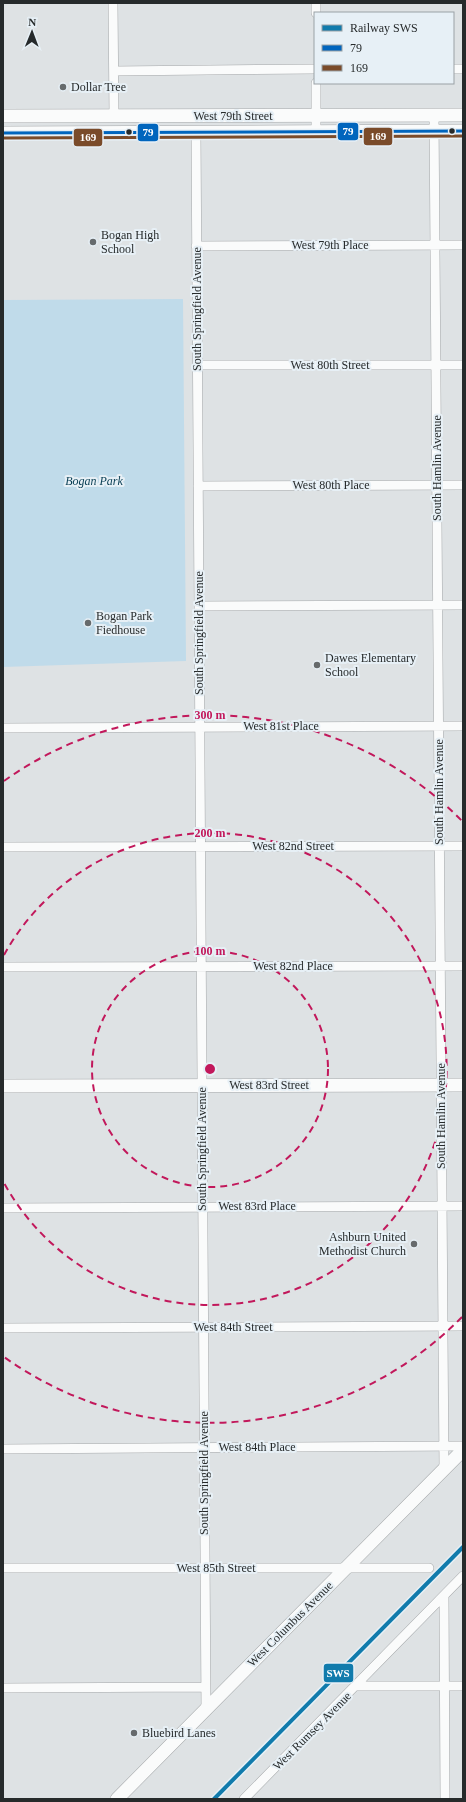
<svg xmlns="http://www.w3.org/2000/svg" width="466" height="1802" font-family="'Times New Roman',serif">
<style>
.green{fill:#c0dbea}
.lines{fill:none;stroke-linecap:round;stroke-linejoin:round}
.street-casing{stroke:#a4a7a9;stroke-width:10}
.secondary-casing{stroke:#a4a7a9;stroke-width:14}
.street{stroke:#fafbfb;stroke-width:9}
.secondary{stroke:#fafbfb;stroke-width:13}
.bus-1-casing{stroke:#e7f0f6;stroke-width:6}
.bus-2-casing{stroke:#e7f0f6;stroke-width:6}
.bus-1{stroke:#0065bd;stroke-width:3}
.bus-2{stroke:#7a4b2a;stroke-width:3}
.rail-1-casing{stroke:#e7f0f6;stroke-width:7}
.rail-1{stroke:#117bac;stroke-width:4}
.ring{fill:none;stroke:#c2185b;stroke-width:2;stroke-dasharray:7 5}
.poi-dot{fill:#666a6c;stroke:#e7f0f6;stroke-width:1.5}
.bus-dot{fill:#262a2b;stroke:#e7f0f6;stroke-width:1.5}
.labels{text-anchor:middle;stroke-width:4;stroke-linejoin:round;paint-order:stroke}
.poi-label{font-size:12px;fill:#262a2b;stroke:#e7f0f6;text-anchor:start}
.street-label{font-size:12px;fill:#262a2b;stroke:#e7f0f6}
.park-label{font-size:12px;font-style:italic;fill:#073d53;stroke:#e7f0f6}
.centre{fill:#c2185b;stroke:#e7f0f6;stroke-width:2}
.ring-label{font-size:12px;text-anchor:middle;font-weight:bold;fill:#c2185b;stroke:#e7f0f6;stroke-width:4;stroke-linejoin:round;paint-order:stroke}
.line-badge{stroke:#e7f0f6;stroke-width:1.5}
.badge-label{font-size:11px;text-anchor:middle;font-weight:bold;fill:#fff}
</style>
<rect width="100%" height="100%" fill="#dee2e4"/>
<path class="green" d="M183,299L186,661L3,667V300Z"/>
<g class="lines">
<g class="street-casing">
<path id="street" d="M113,3L114,116
M316,3V13
M453,69H463
M114,71L315,69
M316,83V132
M434,115L444,1468
M196,133L206,1710
M196,246L463,245
M197,365H463
M198,486L463,485
M199,606L463,605
M3,728L463,726
M3,847L463,846
M3,967L463,966
M3,1208L463,1206
M3,1328L463,1326
M3,1449L463,1446
M3,1568H429
M444,1596L445,1799
M356,1686H463
M3,1688L205,1687
M244,1799L463,1576"/>
</g>
<g class="secondary-casing">
<path id="secondary" d="M3,116L463,115
M3,133L463,131
M3,1086L463,1085
M117,1799L463,1450"/>
</g>
<use href="#street" class="street"/>
<use href="#secondary" class="secondary"/>
<g class="bus-1-casing">
<path id="bus-1" d="M3,133L463,131"/>
</g>
<g class="bus-2-casing">
<path id="bus-2" d="M3,138L463,136"/>
</g>
<use href="#bus-1" class="bus-1"/>
<use href="#bus-2" class="bus-2"/>
<g class="rail-1-casing">
<path id="rail-1" d="M214,1799L463,1547"/>
</g>
<use href="#rail-1" class="rail-1"/>
</g>
<g class="ring">
<circle cx="210" cy="1069" r="118"/>
<path d="M4 955A236 236 0 1 1 4 1183"/>
<path d="M462 1317A354 354 0 0 1 4 1357M4 781A354 354 0 0 1 462 821"/>
</g>
<g class="poi-dot">
<circle cx="63" cy="87" r="4"/>
<circle cx="93" cy="242" r="4"/>
<circle cx="88" cy="623" r="4"/>
<circle cx="317" cy="665" r="4"/>
<circle cx="414" cy="1244" r="4"/>
<circle cx="134" cy="1733" r="4"/>
</g>
<g class="bus-dot">
<circle cx="452" cy="131" r="3.5"/>
<circle cx="129" cy="132" r="3.5"/>
</g>
<g class="labels">
<g class="poi-label">
<text x="71" y="91">Dollar Tree</text>
<text x="101" y="239">Bogan High<tspan x="101" dy="14">School</tspan></text>
<text x="96" y="620">Bogan Park<tspan x="96" dy="14">Fiedhouse</tspan></text>
<text x="325" y="662">Dawes Elementary<tspan x="325" dy="14">School</tspan></text>
<text x="406" y="1241" text-anchor="end">Ashburn United<tspan x="406" dy="14">Methodist Church</tspan></text>
<text x="142" y="1737">Bluebird Lanes</text>
</g>
<g class="street-label">
<text x="233" y="120">West 79th Street</text>
<text x="330" y="249">West 79th Place</text>
<text transform="translate(197 309) rotate(-90)" y="4">South Springfield Avenue</text>
<text x="330" y="369">West 80th Street</text>
<text transform="translate(437 468) rotate(-90)" y="4">South Hamlin Avenue</text>
<text x="331" y="489">West 80th Place</text>
<text transform="translate(199 633) rotate(-90)" y="4">South Springfield Avenue</text>
<text x="281" y="730">West 81st Place</text>
<text transform="translate(439 792) rotate(-90)" y="4">South Hamlin Avenue</text>
<text x="293" y="850">West 82nd Street</text>
<text x="293" y="970">West 82nd Place</text>
<text x="269" y="1089">West 83rd Street</text>
<text transform="translate(441 1116) rotate(-90)" y="4">South Hamlin Avenue</text>
<text transform="translate(202 1149) rotate(-90)" y="4">South Springfield Avenue</text>
<text x="257" y="1210">West 83rd Place</text>
<text x="233" y="1331">West 84th Street</text>
<text x="257" y="1451">West 84th Place</text>
<text transform="translate(204 1473) rotate(-90)" y="4">South Springfield Avenue</text>
<text x="216" y="1572">West 85th Street</text>
<text transform="translate(290 1624) rotate(-45)" y="4">West Columbus Avenue</text>
<text transform="translate(312 1731) rotate(-45)" y="4">West Rumsey Avenue</text>
</g>
<g class="park-label">
<text x="94" y="485">Bogan Park</text>
</g>
</g>
<circle cx="210" cy="1069" r="6" class="centre"/>
<g class="ring-label">
<text x="210" y="719">300 m</text>
<text x="210" y="837">200 m</text>
<text x="210" y="955">100 m</text>
</g>
<g class="line-badge">
<rect x="337" y="122" width="22" height="19" rx="4" fill="#0065bd"/>
<rect x="137" y="123" width="22" height="19" rx="4" fill="#0065bd"/>
<rect x="363" y="127" width="30" height="19" rx="4" fill="#7a4b2a"/>
<rect x="73" y="128" width="30" height="19" rx="4" fill="#7a4b2a"/>
<rect x="323" y="1663" width="31" height="20" rx="4" fill="#117bac"/>
</g>
<g class="badge-label">
<text x="348" y="135">79</text>
<text x="148" y="136">79</text>
<text x="378" y="140">169</text>
<text x="88" y="141">169</text>
<text x="338" y="1677">SWS</text>
</g>
<rect width="466" height="1802" fill="none" stroke="#262a2b" stroke-width="8"/>
<rect x="314" y="12" width="140" height="72" fill="#e7f0f6" stroke="#9aa1a5"/>
<rect x="322" y="25" width="20" height="6" fill="#117bac" stroke="#9aa1a5"/>
<text x="350" y="32" font-size="12" fill="#262a2b">Railway SWS</text>
<rect x="322" y="45" width="20" height="6" fill="#0065bd" stroke="#9aa1a5"/>
<text x="350" y="52" font-size="12" fill="#262a2b">79</text>
<rect x="322" y="65" width="20" height="6" fill="#7a4b2a" stroke="#9aa1a5"/>
<text x="350" y="72" font-size="12" fill="#262a2b">169</text>
<g transform="translate(32 32) rotate(1)" stroke="#e7f0f6" stroke-width="3" paint-order="stroke">
<path d="M0-3L7 15L0 10L-7 15Z" fill="#262a2b"/>
<text y="-6" font-size="11" font-weight="bold" text-anchor="middle" fill="#262a2b">N</text>
</g>
</svg>
